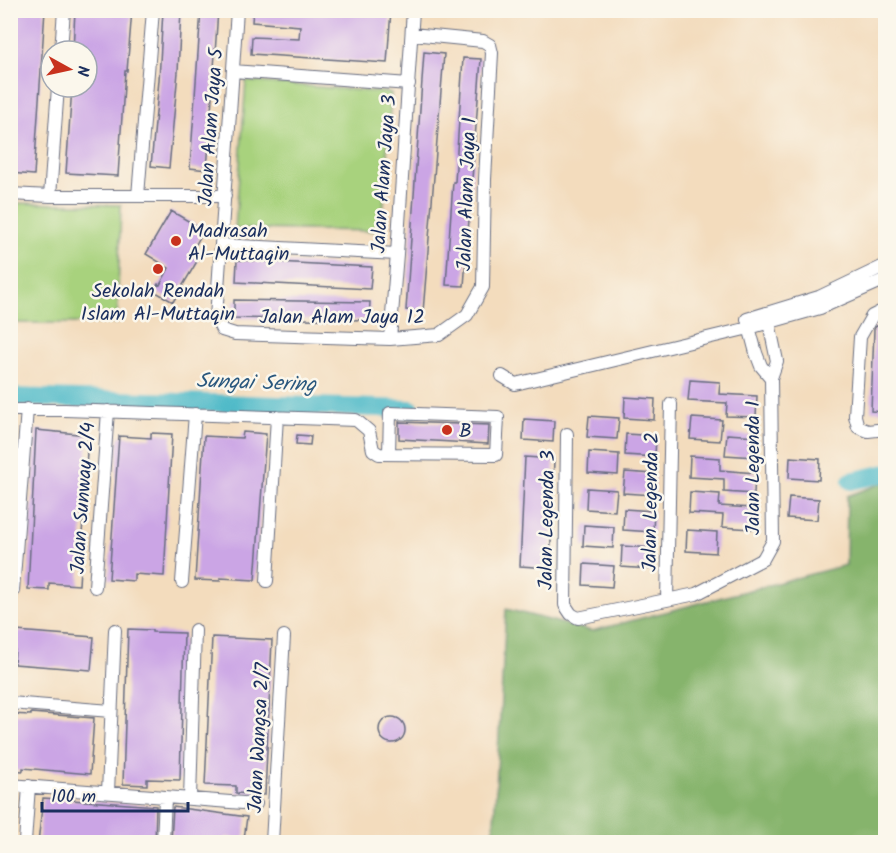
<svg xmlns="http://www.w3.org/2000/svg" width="896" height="853" font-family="Kalam,sans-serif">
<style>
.green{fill:#a8d27d;stroke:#62806e;stroke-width:1.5}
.forest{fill:#86b46c;stroke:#507265;stroke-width:1.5}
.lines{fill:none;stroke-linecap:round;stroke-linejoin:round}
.river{stroke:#4db9c8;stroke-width:18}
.building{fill:#cba5e5}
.minor-casing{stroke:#676c7f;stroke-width:14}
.minor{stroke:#fff;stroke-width:12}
.poi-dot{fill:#c8321e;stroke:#fbf7ec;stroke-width:2}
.labels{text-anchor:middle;stroke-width:5;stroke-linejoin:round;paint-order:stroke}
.street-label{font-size:20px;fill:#1b2f5e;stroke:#fbf7ec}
.poi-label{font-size:20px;fill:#1b2f5e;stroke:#fbf7ec;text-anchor:start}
.water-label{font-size:21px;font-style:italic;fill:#2a587e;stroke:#fbf7ec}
</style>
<rect width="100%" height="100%" fill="#fbf7ec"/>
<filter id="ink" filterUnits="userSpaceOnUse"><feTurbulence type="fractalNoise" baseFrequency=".0167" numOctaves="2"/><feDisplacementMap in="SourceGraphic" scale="12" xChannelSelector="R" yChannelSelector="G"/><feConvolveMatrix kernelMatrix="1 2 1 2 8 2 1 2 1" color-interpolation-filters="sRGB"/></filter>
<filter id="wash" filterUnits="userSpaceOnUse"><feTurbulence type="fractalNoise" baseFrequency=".008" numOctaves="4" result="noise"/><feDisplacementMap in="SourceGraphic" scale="24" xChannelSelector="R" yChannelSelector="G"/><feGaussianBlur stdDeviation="1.35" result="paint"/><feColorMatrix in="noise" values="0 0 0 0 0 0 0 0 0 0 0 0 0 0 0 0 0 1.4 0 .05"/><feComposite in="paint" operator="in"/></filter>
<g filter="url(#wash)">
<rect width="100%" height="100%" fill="#f3dcbd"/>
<path class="green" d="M246,81L391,93L382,231L235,229Z
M11,203L121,205L117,323H11Z"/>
<path class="forest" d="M885,482V842H493L506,609L592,631L846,565L847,496Z"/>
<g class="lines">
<path class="river" d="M10,397L411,409
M851,481L886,473"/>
</g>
<g id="blocks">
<path class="building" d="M17,10H45L34,175L10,173V100Z
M75,10H132L127,71H125L118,176L66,173L72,87H87V51H73Z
M163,10H181L178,72L169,168L151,166L159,80Z
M201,10H218L207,170L190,168Z
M253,10H391L387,63L251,54L252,37L299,39L300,26L252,22Z
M424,52L444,54L423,312L406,310Z
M463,58L481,59L464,286L446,285L453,182H455Z
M171,211L204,230L191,253L199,258L173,302L154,291L158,284L160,285L169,268L146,254Z
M237,260L372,267L370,289L236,282Z
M234,300L370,302L369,320L234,318Z
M876,326L885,327V412L871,411L874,329Z
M690,380L720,382L719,394L757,396L756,417L726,416L727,403L688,401Z
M625,397L655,399L654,420L624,418Z
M589,416L619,418L617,439L587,437Z
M692,418L722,420L720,441L690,439Z
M524,419L554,421L553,442L523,440Z
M399,422L489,425L488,444L399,439Z
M36,430L88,435L79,585L49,583V590L28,589Z
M243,432L266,434L255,580L220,578V581L195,580L204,436L242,438Z
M151,433L172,434L164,576L134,574V581L109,579L119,436L151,438Z
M626,434L656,436L655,457L625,455Z
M727,434L757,436L755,457L725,455Z
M297,435L311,436L310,445L296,444Z
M589,452L619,454L618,475L588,473Z
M690,456L720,458V470L755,473L754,494L724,492V479L689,477Z
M525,457L554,459L550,568L520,566Z
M790,457L820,459L819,480L789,478Z
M625,472L655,474L654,495L623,493Z
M587,488L617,490L615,511L586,509Z
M690,492L720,494L719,506L753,508L752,529L722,527L723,515L689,513Z
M789,497L819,499L817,520L787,518Z
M624,509L654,511L653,532L623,530Z
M584,525L614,527L613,548L583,546Z
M687,530L717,532L716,553L686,551Z
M622,546L652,548L650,569L621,567Z
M584,564L614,566L612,587L583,585Z
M128,629L152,630V632L184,633L180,780L147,779V785L123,784Z
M16,631L94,637L91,670L14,664Z
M212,637L272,640L265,795L236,793V786L205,785Z
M31,713L94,718L90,774L23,768V771L10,770V714L31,715Z
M379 730a13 13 0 1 1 26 0a13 13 0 1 1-26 0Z
M43,798L156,806L155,843H38Z
M173,807L247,817L244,839L225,837V843H171Z"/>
</g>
</g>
<g filter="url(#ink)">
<use href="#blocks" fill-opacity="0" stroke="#676c7f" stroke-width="1.5"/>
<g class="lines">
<g class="minor-casing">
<path id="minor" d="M237,10L216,318L222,330L235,334L390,339L439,335L467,315L483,287L485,179L492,53L490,45L483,41L412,34
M61,51L64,10
M233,71L409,84
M10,194L50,196H225
M50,196L58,87
M138,196L153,10
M221,245L397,254
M886,309L872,316L860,337L855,416L858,427L868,431L886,429
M390,339L397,254L413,10
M502,376L515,384L749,328L820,308L886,279
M771,378L761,366L756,353L747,319L819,297L886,265
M10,410H65L356,420L369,431L373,450L379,454L496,455L498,417L390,413L389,453
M567,434L565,605L571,614L578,618L696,594L763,559L773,541L771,378L777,361L767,313
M267,581L277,417
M182,582L195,414
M95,587L108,411
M13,591L27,409
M667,600L671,404
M10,703L111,711
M10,785L256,804
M108,792L115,630
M190,799L195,630
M25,842L29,786
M163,842L165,797
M272,842L284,636"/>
</g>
<use href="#minor" class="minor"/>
</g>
</g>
<g class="poi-dot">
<circle cx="176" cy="241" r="6"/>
<circle cx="158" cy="269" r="6"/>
<circle cx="447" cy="430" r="6"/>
</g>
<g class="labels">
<g class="street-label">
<text transform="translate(210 127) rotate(-86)" y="7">Jalan Alam Jaya 5</text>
<text transform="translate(383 174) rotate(-86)" y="7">Jalan Alam Jaya 3</text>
<text transform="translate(466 194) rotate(-88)" y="7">Jalan Alam Jaya 1</text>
<text x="342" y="323">Jalan Alam Jaya 12</text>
<text transform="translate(752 468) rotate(-90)" y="7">Jalan Legenda 1</text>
<text transform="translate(82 498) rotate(-86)" y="7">Jalan Sunway 2/4</text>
<text transform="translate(650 502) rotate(-89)" y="7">Jalan Legenda 2</text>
<text transform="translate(546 520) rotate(-89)" y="7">Jalan Legenda 3</text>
<text transform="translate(258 738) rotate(-87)" y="7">Jalan Wangsa 2/7</text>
</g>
<g class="poi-label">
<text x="188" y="237">Madrasah<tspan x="188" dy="23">Al-Muttaqin</tspan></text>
<text x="158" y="297" text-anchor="middle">Sekolah Rendah<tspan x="158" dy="23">Islam Al-Muttaqin</tspan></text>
<text x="459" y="437">B</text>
</g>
<g class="water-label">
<text transform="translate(256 382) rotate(2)" y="7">Sungai Sering</text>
</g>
</g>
<rect width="896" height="853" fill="none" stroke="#fbf7ec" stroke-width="36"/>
<g transform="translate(69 69) rotate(98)"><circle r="28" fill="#fbf7ec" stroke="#a1a7b3" stroke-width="1.5"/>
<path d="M0-4.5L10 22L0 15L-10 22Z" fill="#c8321e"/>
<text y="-9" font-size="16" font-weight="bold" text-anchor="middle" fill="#1b2f5e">N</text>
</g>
<path d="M42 802v9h146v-9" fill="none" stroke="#1b2f5e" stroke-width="3"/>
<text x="51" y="802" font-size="18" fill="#1b2f5e" stroke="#fbf7ec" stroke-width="4.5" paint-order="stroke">100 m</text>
</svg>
